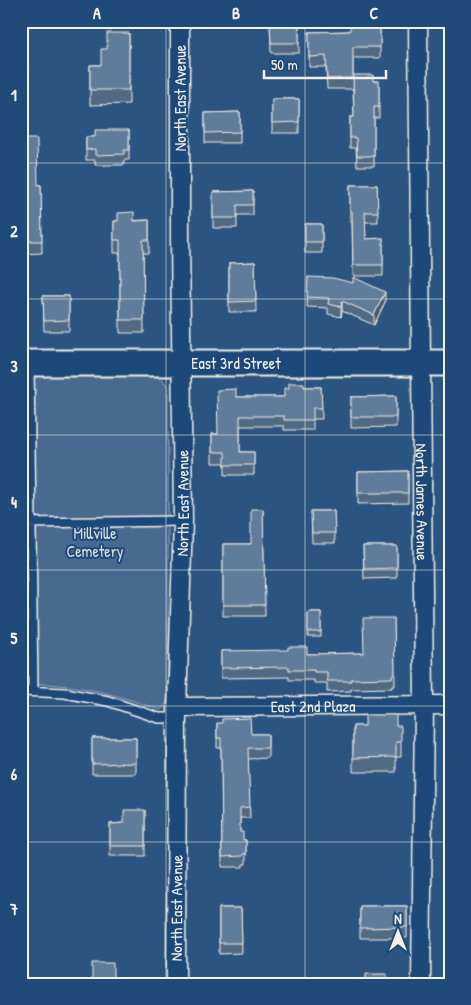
<svg xmlns="http://www.w3.org/2000/svg" width="471" height="1005" font-family="'Patrick Hand',sans-serif">
<style>
.green{fill:#496b90;stroke:#9eaebc}
.lines{fill:none;stroke-linecap:round;stroke-linejoin:round}
.lane-casing{stroke:#f4f1e8;stroke-width:12}
.street-casing{stroke:#f4f1e8;stroke-width:21}
.secondary-casing{stroke:#f4f1e8;stroke-width:29}
.lane{stroke:#1f4a7a;stroke-width:9}
.street{stroke:#1f4a7a;stroke-width:18}
.secondary{stroke:#1f4a7a;stroke-width:25}
.wall{fill:#516a84;stroke:#f4f1e8}
.shaded-wall{fill:#42566c;stroke:#f4f1e8}
.building{fill:#5e7b9a;stroke:#f4f1e8}
.grid{fill:none;stroke:#f4f1e8;stroke-width:1;stroke-opacity:0.55}
.labels{text-anchor:middle;stroke-width:4;stroke-linejoin:round;paint-order:stroke}
.street-label{font-size:16px;fill:#f4f1e8;stroke:#1f4a7a}
.park-label{font-size:16px;fill:#dadddb;stroke:#1f4a7a}
.neatline{fill:none;stroke:#f4f1e8;stroke-width:2}
.grid-label{font-size:16px;text-anchor:middle;font-weight:bold;fill:#f4f1e8}
</style>
<rect width="100%" height="100%" fill="#2c5481"/>
<filter id="ink" filterUnits="userSpaceOnUse"><feTurbulence type="fractalNoise" baseFrequency=".02" numOctaves="2"/><feDisplacementMap in="SourceGraphic" scale="10" xChannelSelector="R" yChannelSelector="G"/><feConvolveMatrix kernelMatrix="1 2 1 2 8 2 1 2 1" color-interpolation-filters="sRGB"/></filter>
<g filter="url(#ink)">
<path class="green" d="M21,375H154L163,380L168,387V693L167,703L161,710C113,694 73,682 21,684Z"/>
<g class="lines">
<g class="lane-casing">
<path id="lane" d="M29,364L33,691
M21,523L183,521
M21,691L65,693L108,701L159,718H177"/>
</g>
<g class="street-casing">
<g id="street">
<path id="s1" d="M418,21L424,705L421,984"/>
<path id="s2" d="M177,707L450,705"/>
<path id="s3" d="M176,984L177,707L183,521L180,235V21"/>
</g>
</g>
<g class="secondary-casing">
<g id="secondary">
<path id="s4" d="M21,363H450"/>
</g>
</g>
<use href="#lane" class="lane"/>
<use href="#street" class="street"/>
<use href="#secondary" class="secondary"/>
</g>
<path class="wall" d="M380,21V58H353V77L373,81H379V118H374V166H357L356,148H350V117H354L353,89H327L326,67H309V32L350,31Z
M270,22H299V53H271Z
M129,33V104L90,105V65H101L107,49Z
M21,65H28V103H21Z
M272,99H299V133H272Z
M240,112V143H205V113Z
M129,130V160H124V165H95V160H86V137H95Z
M21,139L38,185H41L42,253L21,254Z
M350,185H377L378,222H365L366,239L383,238V276H353L352,222H350Z
M253,191V215H237V228H213V192Z
M149,220V253H143L144,333H120V253H114V221Z
M305,224H322V253H305Z
M255,262L256,312H229V263Z
M308,277L385,302L374,325L342,311L341,317L328,314V308L307,307Z
M43,296H69V331H44Z
M304,387H321L322,419H313V430H284V426H240V452H254V475H225V463H212V434H218L236,397H284Z
M396,396V427L351,428V397Z
M408,471V503L358,504V472Z
M263,509L265,616H223V544H251Z
M311,511H334L335,543H312Z
M363,546H397V578L364,579Z
M308,612H321V637H308Z
M394,618L395,686H392V688L351,689V691L327,692V683H314V680H289V677L221,678V651L307,654L364,653Z
M217,723L251,734H268V758L248,759L250,818H240V832L243,840H246V864H243V867H222L221,748H217Z
M353,726H396L401,742V757H396V772H353Z
M92,738H136V774H92Z
M145,810V856H110V824L124,823Z
M360,906H407V938H360Z
M219,908H241L242,953L219,954Z"/>
<path class="shaded-wall" d="M385,292V302L374,325V315Z
M342,301V311L341,317V307Z"/>
<path class="building" d="M350,21H380V47H353V78L327,79L326,56L309,57V32L350,31Z
M270,22H299V43H271Z
M107,33H129V90H90V65H101V49H107Z
M21,65H28V93H21Z
M353,75H373V81H379V107H374V156H357L356,138H350V117H354Z
M272,99H299V122L272,123Z
M240,112V132L205,133V113Z
M95,130H129V150H124V154L95,155V149L86,150V137H95Z
M21,139H37L38,185H41L42,241H21Z
M350,185H377L378,212H365L366,239L383,238V265H353L352,211H350Z
M253,191V205H237V218H213V192Z
M134,212V221L149,220V240H143L144,320H120V240H114V221H118V213Z
M305,224H322V242H305Z
M255,262L256,301L229,302V263Z
M308,277L333,278L353,283V277L385,292L374,315L342,301L341,307L328,304L329,298L307,297Z
M43,296H69V320L44,321Z
M289,383H304V387H321L322,408H313V420H284V416H240V452H254V465H225V452H212V434H218L217,390L236,389V397H284V388H289Z
M396,396V417H351V397Z
M408,471V493H358V472Z
M251,509H263L265,605H223V544H251Z
M311,511H334L335,533H312Z
M363,546H397V568L364,569Z
M308,612H321V632H308Z
M363,618H394L395,675H392V678L351,679V681H327V672H314V670H289V667L221,668V651L288,650V647H307V654L364,653Z
M365,715H396V726H401V742H396V757L353,758V726H365Z
M250,718L251,734H268V748H248L250,807L240,808V832H243V840H246V854H243V856L222,857L221,738H217V723H222V719Z
M92,738H136V763L92,764Z
M124,810H145V846H110V824L124,823Z
M360,906H407V927L360,928Z
M219,908H241L242,943H219Z
M92,963H113V984H92Z
M366,974H387V984H348V980L366,979Z"/>
</g>
<path class="grid" d="M166,21V984M305,21V984M21,163H450M21,299H450M21,435H450M21,570H450M21,706H450M21,842H450"/>
<g class="labels">
<g class="street-label">
<text transform="translate(180 98) rotate(-90)" y="6">North East Avenue</text>
<text dy="6" stroke="none"><textPath href="#s4" startOffset="215">East 3rd Street</textPath></text>
<text dy="6" stroke="none"><textPath href="#s1" startOffset="481">North James Avenue</textPath></text>
<text dy="6" stroke="none"><textPath href="#s3" startOffset="481">North East Avenue</textPath></text>
<text dy="6" stroke="none"><textPath href="#s2" startOffset="136">East 2nd Plaza</textPath></text>
<text dy="6" stroke="none"><textPath href="#s3" startOffset="76">North East Avenue</textPath></text>
</g>
<g class="park-label">
<text x="95" y="539">Millville<tspan x="95" dy="18">Cemetery</tspan></text>
</g>
</g>
<rect width="471" height="1005" fill="none" stroke="#1f4a7a" stroke-width="55"/>
<g transform="translate(398 932)" stroke="#1f4a7a" stroke-width="4" paint-order="stroke">
<path d="M0-4L9 19L0 12L-9 19Z" fill="#f4f1e8"/>
<text y="-8" font-size="14" font-weight="bold" text-anchor="middle" fill="#f4f1e8">N</text>
</g>
<path d="M264 70v8h122v-8" fill="none" stroke="#f4f1e8" stroke-width="2.5"/>
<text x="271" y="70" font-size="15" fill="#f4f1e8" stroke="#1f4a7a" stroke-width="4" paint-order="stroke">50 m</text>
<rect x="28" y="28" width="416" height="950" class="neatline"/>
<g class="grid-label">
<text x="97" y="19">A</text>
<text x="236" y="19">B</text>
<text x="374" y="19">C</text>
<text x="14" y="101">1</text>
<text x="14" y="237">2</text>
<text x="14" y="372">3</text>
<text x="14" y="508">4</text>
<text x="14" y="644">5</text>
<text x="14" y="780">6</text>
<text x="14" y="915">7</text>
</g>
</svg>
